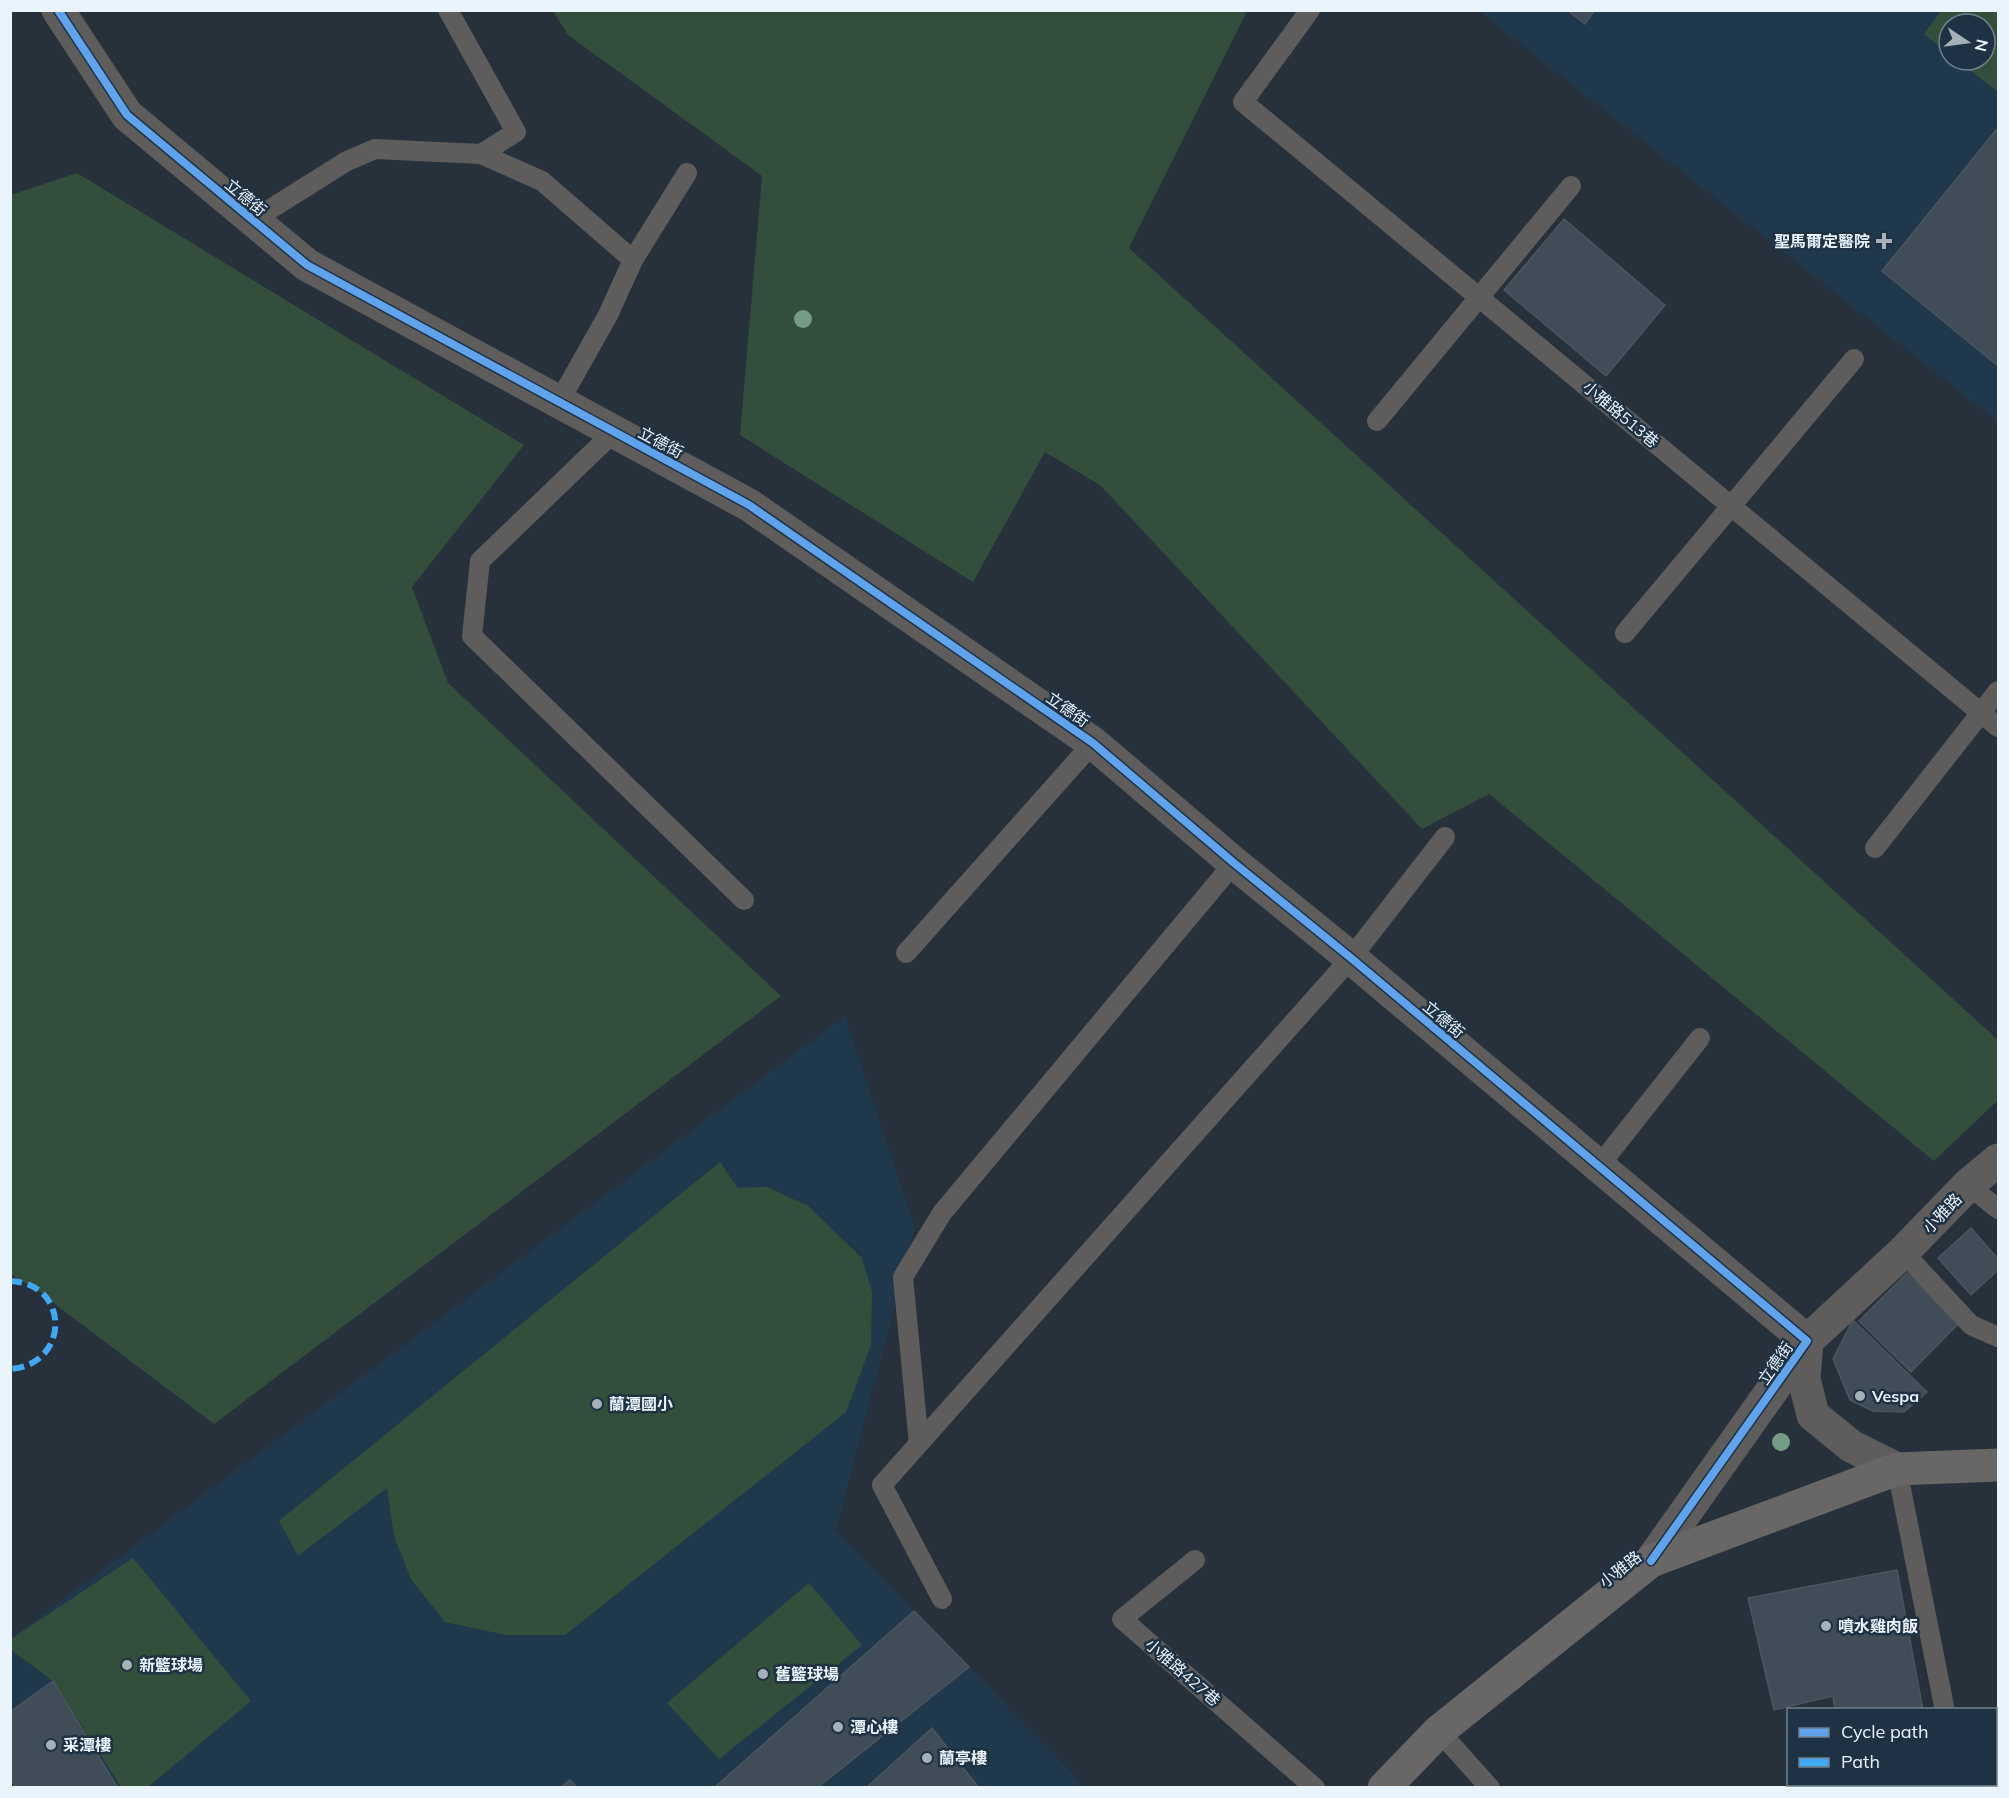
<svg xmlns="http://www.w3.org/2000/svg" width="2009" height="1798" font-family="Mulish,'Noto Sans TC',sans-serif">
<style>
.built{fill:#20384b;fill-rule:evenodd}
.green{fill:#334e3b}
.building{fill:#404c57;stroke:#4c555d;stroke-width:1.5}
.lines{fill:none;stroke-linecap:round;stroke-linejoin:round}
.lane{stroke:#5e5d5c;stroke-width:20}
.street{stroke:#5e5d5c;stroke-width:33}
.secondary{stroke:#696766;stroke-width:33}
.quiet{stroke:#3fa9f5;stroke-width:6;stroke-dasharray:12 6;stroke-linecap:butt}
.cycleway-casing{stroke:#1e3243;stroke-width:11}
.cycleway{stroke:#60a3ed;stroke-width:8}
.tree{fill:#749c84}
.poi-dot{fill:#a5b0b9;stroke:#1e3243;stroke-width:2}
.labels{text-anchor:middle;stroke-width:5;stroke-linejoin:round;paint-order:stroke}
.street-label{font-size:16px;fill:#eaf4fd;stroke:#1e3243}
.poi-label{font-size:16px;font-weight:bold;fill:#eaf4fd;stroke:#1e3243;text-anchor:start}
</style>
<rect width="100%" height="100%" fill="#26313b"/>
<path class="built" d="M1479,11H1998V422ZM1949,24H1985V60H1949Z
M845,1016L915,1228L836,1530L1080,1781L1082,1787L11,1788V1638Z"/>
<path class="green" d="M553,11H1247L1129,248L1998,1040V1100L1934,1161L1489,794L1422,829L1100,485L1045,452L973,582L740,435L762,176L568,35Z
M1941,11H1998V92L1957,60H1985V24H1949V54L1924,34Z
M77,173L524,445L412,587L448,683L781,996L214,1424L48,1299C36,1286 24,1284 11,1274V195Z
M720,1162L738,1188L767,1187L808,1206L862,1258L872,1292L871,1345L846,1412L565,1635H506L445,1622L411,1579L394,1536L387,1488L298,1556L279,1521Z
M133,1558L251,1701L148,1787H121L53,1681L11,1650V1639Z
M809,1583L862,1645L719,1759L667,1703Z"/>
<path class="building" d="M1567,10H1595L1585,24Z
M1996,130L1998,132V366L1882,271Z
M1564,219L1665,305L1606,376L1504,290Z
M1971,1228L1998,1259V1270L1971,1295L1938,1258Z
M1907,1273L1958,1324L1911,1372L1859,1321Z
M1853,1320L1927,1392L1904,1412L1873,1411L1850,1400L1833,1359Z
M1897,1570L1923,1710H1835L1833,1696L1774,1710L1748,1598Z
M914,1611L969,1667L817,1788H714Z
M53,1681L118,1788H17L10,1778V1712Z
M932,1728L979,1788H866Z
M570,1780L578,1788H560Z"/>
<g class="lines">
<path class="lane" d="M448,10L516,132L481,154L542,181L633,260
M1310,10L1243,102L1998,727
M253,220L347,161L375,149L481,154
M559,402L608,315L633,260L687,173
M1377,421L1571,186
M614,432L480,561L472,636L744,900
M1625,633L1854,359
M1875,848L1998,691
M906,953L1093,743
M1599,1166L1700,1038
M1968,1185L1998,1209
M1903,1252L1971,1325L1998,1337
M919,1444L903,1277L942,1213L1234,863
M1897,1469L1944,1706
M1195,1560L1122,1619L1315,1788
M942,1599L882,1485L1351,958L1445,837
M1439,1731L1490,1788"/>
<path class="street" d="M58,10L127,115L307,265L749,505L1093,743L1234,863L1351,958L1807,1341L1651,1561
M1897,1469L1851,1446L1813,1415L1804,1379L1807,1341L1903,1252L1968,1185L1998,1160"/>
<path class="secondary" d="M1384,1788L1439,1731L1651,1561L1897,1469L1998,1465"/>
<path class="quiet" d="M10,1281C71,1283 70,1365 10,1369"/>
<g class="cycleway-casing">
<path id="cycleway" d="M58,10L127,115L307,265L749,505L1093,743L1234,863L1351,958L1807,1341L1651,1561"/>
</g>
<use href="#cycleway" class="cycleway"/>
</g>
<g class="tree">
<circle cx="803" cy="319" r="9"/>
<circle cx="1781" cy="1442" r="9"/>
</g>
<g class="poi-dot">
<path d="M1881 232h6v6h6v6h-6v6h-6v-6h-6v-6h6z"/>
<circle cx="1860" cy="1396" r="6"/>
<circle cx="597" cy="1404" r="6"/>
<circle cx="1826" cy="1626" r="6"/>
<circle cx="127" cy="1665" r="6"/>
<circle cx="763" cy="1674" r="6"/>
<circle cx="838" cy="1727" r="6"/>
<circle cx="51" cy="1745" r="6"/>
<circle cx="927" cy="1758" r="6"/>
</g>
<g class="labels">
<g class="street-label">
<text transform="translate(246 197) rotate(40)" y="6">立德街</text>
<text transform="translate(1621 414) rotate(40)" y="6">小雅路513巷</text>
<text transform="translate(661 442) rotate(28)" y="6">立德街</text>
<text transform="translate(1068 709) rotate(35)" y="6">立德街</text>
<text transform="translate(1444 1019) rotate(40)" y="6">立德街</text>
<text transform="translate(1942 1213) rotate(-46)" y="6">小雅路</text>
<text transform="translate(1775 1363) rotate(-55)" y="6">立德街</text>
<text transform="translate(1620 1569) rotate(-38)" y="6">小雅路</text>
<text transform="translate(1183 1672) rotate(41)" y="6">小雅路427巷</text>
</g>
<g class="poi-label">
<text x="1870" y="247" text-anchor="end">聖馬爾定醫院</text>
<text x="1872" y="1402">Vespa</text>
<text x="609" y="1410">蘭潭國小</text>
<text x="1838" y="1632">噴水雞肉飯</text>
<text x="139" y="1671">新籃球場</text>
<text x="775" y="1680">舊籃球場</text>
<text x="850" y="1733">潭心樓</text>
<text x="63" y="1751">采潭樓</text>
<text x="939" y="1764">蘭亭樓</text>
</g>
</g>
<rect width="2009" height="1798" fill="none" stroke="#eaf4fd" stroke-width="24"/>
<rect x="1787" y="1708" width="210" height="78" fill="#1e3243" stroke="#70808d" stroke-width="1.5"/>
<rect x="1799" y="1728" width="30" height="9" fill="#60a3ed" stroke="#70808d" stroke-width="1.5"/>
<text x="1841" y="1738" font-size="18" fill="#eaf4fd">Cycle path</text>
<rect x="1799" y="1758" width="30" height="9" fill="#3fa9f5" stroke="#70808d" stroke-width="1.5"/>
<text x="1841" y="1768" font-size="18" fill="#eaf4fd">Path</text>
<g transform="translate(1967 42) rotate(103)"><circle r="28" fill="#1e3243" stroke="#70808d" stroke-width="1.5"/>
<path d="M0-4.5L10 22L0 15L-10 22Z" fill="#a5b0b9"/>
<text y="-9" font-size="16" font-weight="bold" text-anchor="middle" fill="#eaf4fd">N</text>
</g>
</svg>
